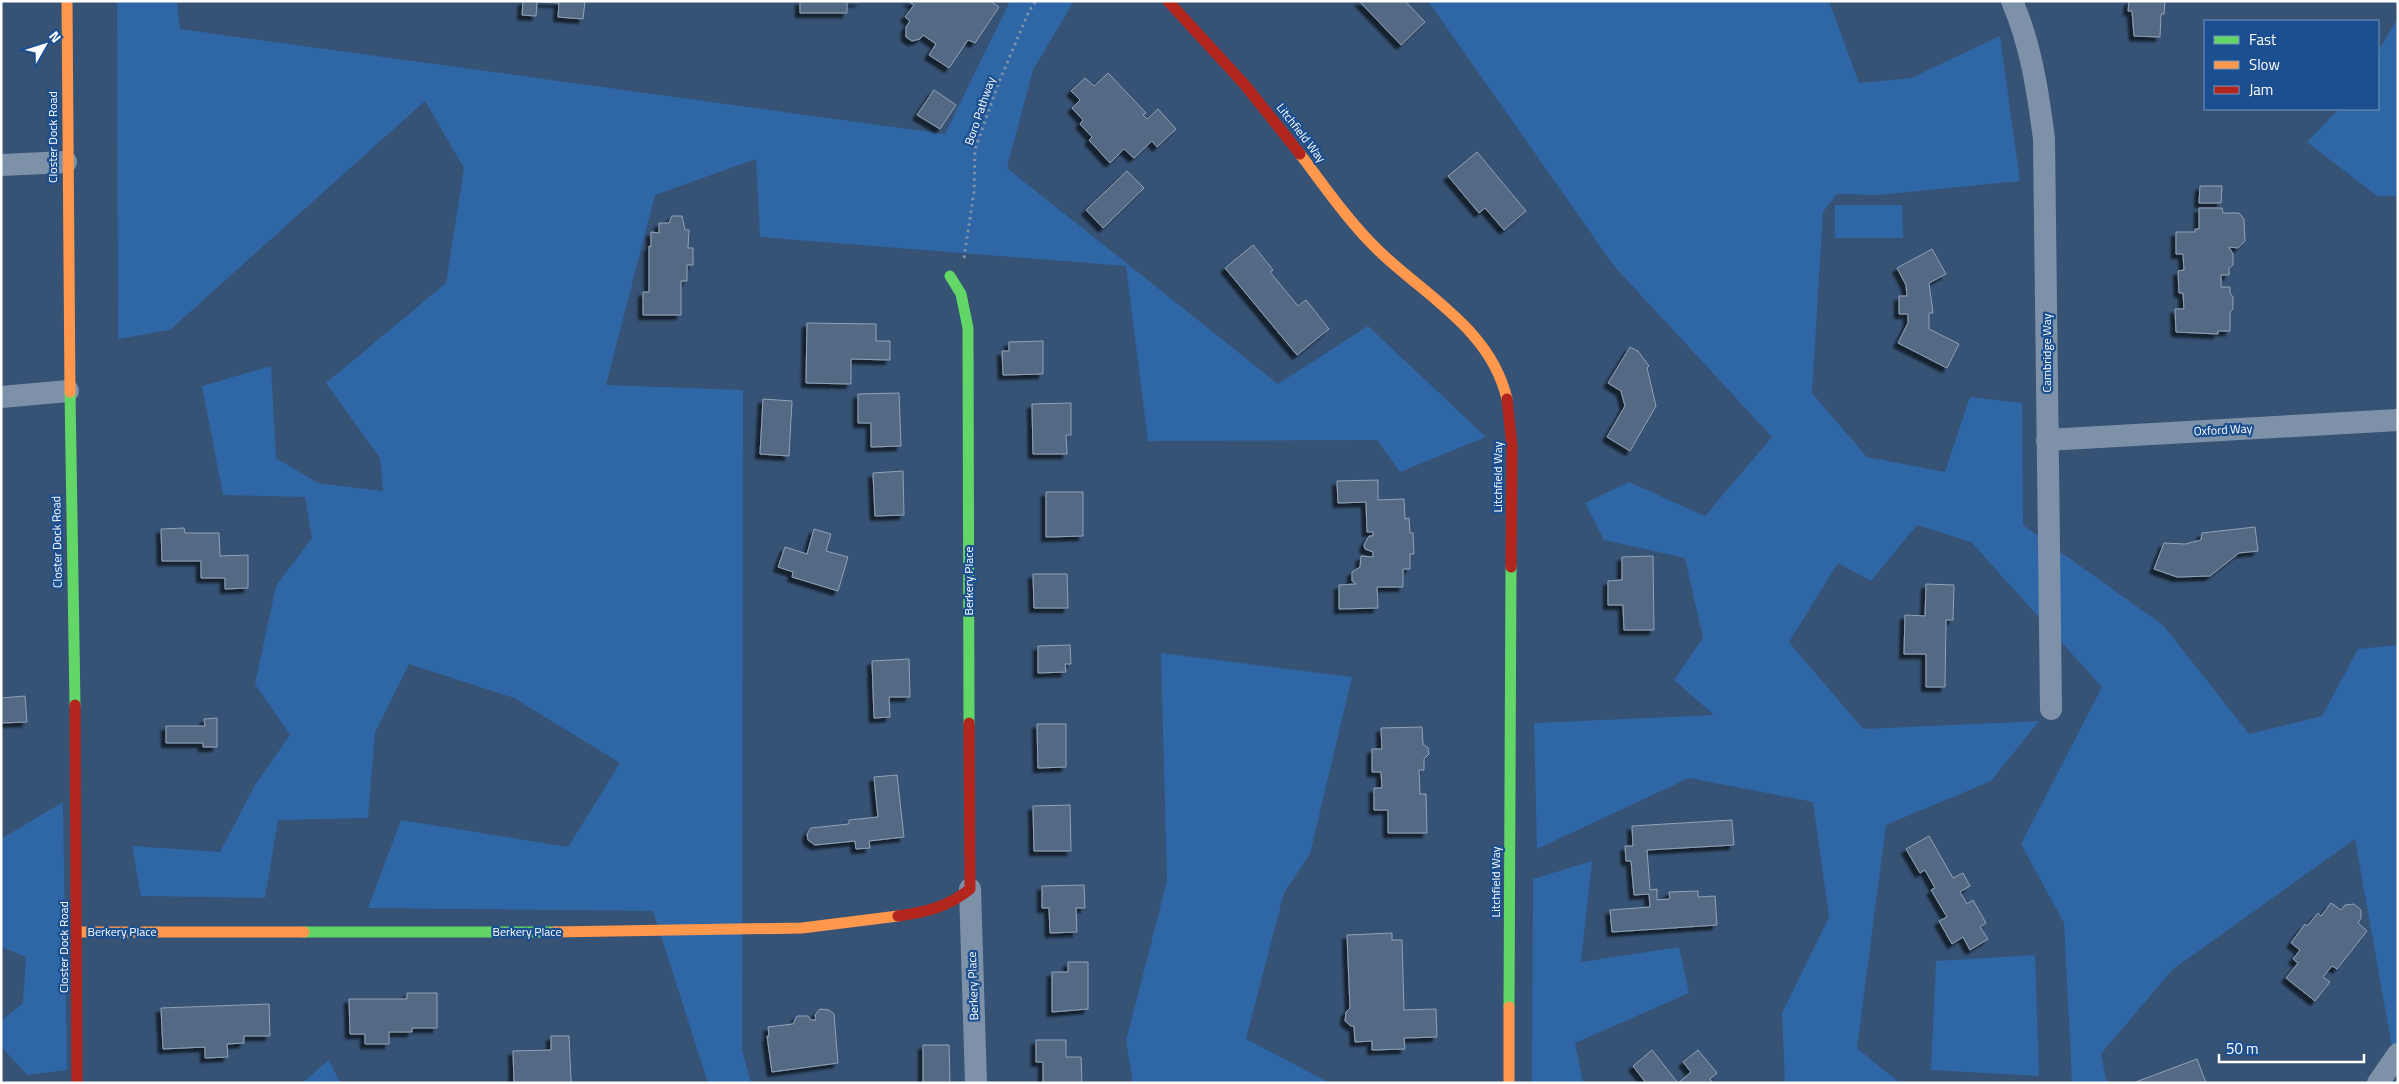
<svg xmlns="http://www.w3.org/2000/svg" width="2399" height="1084" font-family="'Titillium Web',sans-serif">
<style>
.green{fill:#2f66a5}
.building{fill:#526984;stroke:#92a2b6;filter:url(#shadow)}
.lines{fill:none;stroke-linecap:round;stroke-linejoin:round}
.path{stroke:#7d92a8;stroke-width:3;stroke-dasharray:2.5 4;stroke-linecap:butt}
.street{stroke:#7d92a8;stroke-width:22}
.fast{stroke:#63d668;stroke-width:11}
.slow{stroke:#ff974d;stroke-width:11}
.jam{stroke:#b3261e;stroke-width:11}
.labels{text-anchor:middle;stroke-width:4.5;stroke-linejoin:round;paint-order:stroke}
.street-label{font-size:12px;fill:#fff;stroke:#1b4f8f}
</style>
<defs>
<filter id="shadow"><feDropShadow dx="-4.5" dy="4.5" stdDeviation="1" flood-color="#0009"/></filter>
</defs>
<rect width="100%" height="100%" fill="#365274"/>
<path class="green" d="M117,1H177L180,29L945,134L1010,1H1074L1033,70L1007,168L1278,384L1368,326L1486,437L1400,472L1377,440L1148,441L1126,266L760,237L756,159L655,195L606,385L743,390L742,1050L751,1083H708L653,911L368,908L401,820L568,847L620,763L514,698L409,664L375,733L368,818L278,820L265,898L141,896L132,846L220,852L255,785L290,735L255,684L276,586L312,538L305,497L223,495L202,386L271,366L276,458L318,483L383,491L380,458L326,383L446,283L464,168L425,101L170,330L118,339Z
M1428,1H1829L1859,83L1911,78L2000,36L2020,181L1879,195L1837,194L1823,212L1812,393L1867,457L1945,472L1970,397L2022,403L2023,525L2164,626L2249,734L2322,716L2358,649L2398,645V1081L2355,839L2172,970L2101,1054L2107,1083H2072L2064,923L2021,844L2102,687L1971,542L1917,525L1871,581L1838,563L1789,642L1863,729L2039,721L1991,781L1886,825L1857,1048L1900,1083H1785L1782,1013L1829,917L1813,802L1689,778L1537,849L1534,723L1714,715L1674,680L1703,638L1685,558L1604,540L1585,503L1629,482L1705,516L1772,437L1614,266Z
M2398,18V196H2377L2307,142L2339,109H2378V51Z
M1835,205H1902L1903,238H1835Z
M1161,653L1352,677L1310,854L1284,893L1246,1039L1330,1083H1133L1126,1041L1167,881Z
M63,802L67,1070L27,1075L1,1046V1021L23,1003L26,957L1,947V839Z
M1592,861L1581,962L1679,947L1689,993L1575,1043L1583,1083H1532L1533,879Z
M2035,955L2039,1076L1931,1070L1936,961Z
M329,1060L340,1083H302Z"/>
<path class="building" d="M523,1H585L583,19L558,17L559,3L537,2L536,16L522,15Z
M800,1H860V2H847V13H800Z
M908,1H990L999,7L975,43L968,40L949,68L929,55L936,44L923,35L920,39L912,41L906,37V27L910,21L905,17L914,5Z
M1359,1H1405L1425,22L1401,45Z
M2129,1H2165L2164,14H2161L2160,37L2134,36L2132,11H2128Z
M1108,73L1146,113L1143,115L1147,119L1158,109L1176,129L1157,147L1152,141L1134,158L1124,149L1110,163L1089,140L1092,137L1080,124L1083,120L1072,108L1080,100L1071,91L1085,78L1094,86Z
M934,90L956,105L940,129L917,115Z
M1477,152L1526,211L1504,230L1485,208L1479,213L1448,176Z
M1127,171L1144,188L1103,228L1086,210Z
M2200,186H2222L2221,203H2199Z
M2199,208H2222L2223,213H2239L2244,219L2245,241L2238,248L2229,247L2233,254V265L2229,268V275H2221V287H2230V293L2233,297V309L2230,312V331H2218V334L2176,332L2175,309H2184L2183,293H2179L2178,271L2184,270L2183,254H2176V232H2195V229H2199Z
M672,216H682L685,230H689L688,248H693V265H687V281H681V315H643V292H649V246L651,247V232L659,233V223H669Z
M1253,245L1273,270L1270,272L1298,306L1306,300L1329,329L1297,355L1225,268Z
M1932,249L1946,274L1929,283L1933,313H1929V329L1959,344L1947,368L1898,343L1908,323V314H1899V296H1907L1906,285L1897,268Z
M807,323L876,324V341H890V360L851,359V384L806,383Z
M1043,341V374L1003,375L1002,351H1009V342Z
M1630,347L1638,351L1649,366L1647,368L1656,406L1630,451L1607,437L1625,406L1621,391L1608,383Z
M899,393L901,446L871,447V423H858V394Z
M763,399L792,401L789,456L760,454Z
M1071,403V435H1066L1067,454H1033L1032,404Z
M903,471L904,515L875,516L873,473Z
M1378,480V500L1404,499L1405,519L1409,518L1410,533H1413L1414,554H1410V569H1403V587H1377L1378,608L1339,609V585L1356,584L1352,581V572L1360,567L1361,556L1373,557V552L1365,549L1364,545L1369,536H1373V532H1367L1366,502L1338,503L1337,481Z
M1046,492H1083V536L1046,537Z
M2255,527L2258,551L2239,553L2210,576L2177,577L2154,569L2164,543L2185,544L2201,540L2202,533Z
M184,528L185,533H219L220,556L248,555V588L225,589V578H201V561H162L161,529Z
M814,529L831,534L826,551L848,557L838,591L792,577L793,572L778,567L785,547L807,554Z
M1653,556L1654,630H1624L1623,605H1608V581L1622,580V557Z
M1033,574H1067L1068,608H1034Z
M1926,584L1954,585L1953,620H1946L1945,687H1926V654H1904L1905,615L1925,616Z
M1070,645L1071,664H1065L1066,672L1038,673V646Z
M909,659L910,697H889L890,717L874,718L872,661Z
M25,696L27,722L1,723V698Z
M217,718V747H203V743H166V726H205L204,719Z
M1037,724H1066V767L1038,768Z
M1422,727L1423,744L1428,748L1429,754L1424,759V770H1419L1420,794H1426L1427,833H1388V810H1374V788H1382L1381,772H1372V749H1382L1381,728Z
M897,775L904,837L869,841L870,848L856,849L855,841L815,845L808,840L807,834L811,828L849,824V820L878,817L874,777Z
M1070,805L1071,851H1034L1033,806Z
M1732,820L1734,845L1647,850L1650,890L1657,889V900L1670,899L1669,892L1698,891V897L1715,896L1717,925L1612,932L1610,910L1650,907L1649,894L1634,895L1631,861H1626L1625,846H1633L1632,826Z
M1929,836L1953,878L1963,873L1970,886L1960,892L1967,904L1973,900L1986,923L1980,927L1988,939L1970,950L1963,937L1952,944L1939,921L1947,917L1931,890L1935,888L1925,870L1920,873L1906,849Z
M1084,885L1085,908H1076L1077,932L1050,933L1049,908H1042V886Z
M2331,903L2341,910L2345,905L2354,904L2361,910V918L2358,923L2367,931L2337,969L2332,966L2323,977L2330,982L2315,1001L2286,978L2298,963L2293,959L2300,950L2291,943L2305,924L2307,926L2318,913L2321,916Z
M1392,933V940H1402L1404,1010L1436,1009L1437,1037L1404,1038L1405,1049L1372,1050V1041L1355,1042L1354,1026H1351L1345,1021L1346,1012L1350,1008L1347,935Z
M1068,962H1088V1009L1052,1012V972H1068Z
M407,993H437V1028H412V1032H389V1044H365V1034H350L349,999H407Z
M269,1004L270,1036H244V1043L227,1044L228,1057L205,1058V1047L163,1049L161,1008Z
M820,1009L829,1010L834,1014L838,1063L772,1072L767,1036H769L768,1027L793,1024L797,1016H808L811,1020H816L815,1015Z
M551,1036H569L571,1080L573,1083H514L513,1051L551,1050Z
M1036,1040H1066V1057H1081L1082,1083H1043V1062H1036Z
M923,1045H949L950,1083H923Z
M1652,1050L1678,1083H1646L1633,1066Z
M1698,1050L1717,1073L1710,1079L1713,1083H1678L1691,1072L1683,1062Z
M2197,1059L2206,1083H2133Z"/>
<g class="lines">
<path class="path" d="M964,258L974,192L975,149L999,82L1029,11L1036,1"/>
<path class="street" d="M2012,1C2031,45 2038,92 2044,139L2051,709
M1,165L66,162
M1,397L68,391
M2047,440L2398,420
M970,889L976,1083
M2378,1083L2398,1054"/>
<path class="fast" d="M950,276L961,294L968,328L969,723
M70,392L75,705
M304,932H554
M1509,1007L1511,567"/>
<path class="slow" d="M67,1L70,392
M1300,154C1325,187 1349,222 1379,251C1427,297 1491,330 1507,399
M78,932H304
M554,932L802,928L898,916
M1509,1083V1007"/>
<path class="jam" d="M1168,1L1245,85L1300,154
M1507,399L1512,447L1511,567
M75,705L77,1083
M898,916C926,912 948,907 970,889L969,723"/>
</g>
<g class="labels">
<g class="street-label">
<text transform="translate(980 111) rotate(-71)" y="4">Boro Pathway</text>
<text transform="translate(1301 133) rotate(52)" y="4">Litchfield Way</text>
<text transform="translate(53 137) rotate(-90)" y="4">Closter Dock Road</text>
<text transform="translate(2047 353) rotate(-90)" y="4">Cambridge Way</text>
<text transform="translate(2223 430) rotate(-3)" y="4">Oxford Way</text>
<text transform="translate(1498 477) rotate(-90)" y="4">Litchfield Way</text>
<text transform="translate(57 542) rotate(-91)" y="4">Closter Dock Road</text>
<text transform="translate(969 581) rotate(-90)" y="4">Berkery Place</text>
<text transform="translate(1496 882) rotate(-90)" y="4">Litchfield Way</text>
<text x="122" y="936">Berkery Place</text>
<text x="527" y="936">Berkery Place</text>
<text transform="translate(64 947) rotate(-90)" y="4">Closter Dock Road</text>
<text transform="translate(973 986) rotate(-92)" y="4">Berkery Place</text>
</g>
</g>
<rect width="2399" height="1084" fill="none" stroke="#ffffff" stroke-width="5"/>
<rect x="2204" y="20" width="175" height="90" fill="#1b4f8f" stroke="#7695bc"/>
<rect x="2214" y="36" width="25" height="8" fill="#63d668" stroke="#7695bc"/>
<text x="2249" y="45" font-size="15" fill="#ffffff">Fast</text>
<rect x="2214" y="61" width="25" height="8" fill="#ff974d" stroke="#7695bc"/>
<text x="2249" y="70" font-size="15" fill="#ffffff">Slow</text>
<rect x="2214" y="86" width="25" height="8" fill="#b3261e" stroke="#7695bc"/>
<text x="2249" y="95" font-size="15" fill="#ffffff">Jam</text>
<g transform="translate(45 45) rotate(51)" stroke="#1b4f8f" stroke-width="4" paint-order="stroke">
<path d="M0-4L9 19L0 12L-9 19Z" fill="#ffffff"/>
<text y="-8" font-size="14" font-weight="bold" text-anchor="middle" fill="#ffffff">N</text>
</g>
<path d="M2219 1054v8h145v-8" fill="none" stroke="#ffffff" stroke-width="2.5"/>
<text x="2226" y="1054" font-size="15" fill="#ffffff" stroke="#1b4f8f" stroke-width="4" paint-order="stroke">50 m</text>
</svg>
